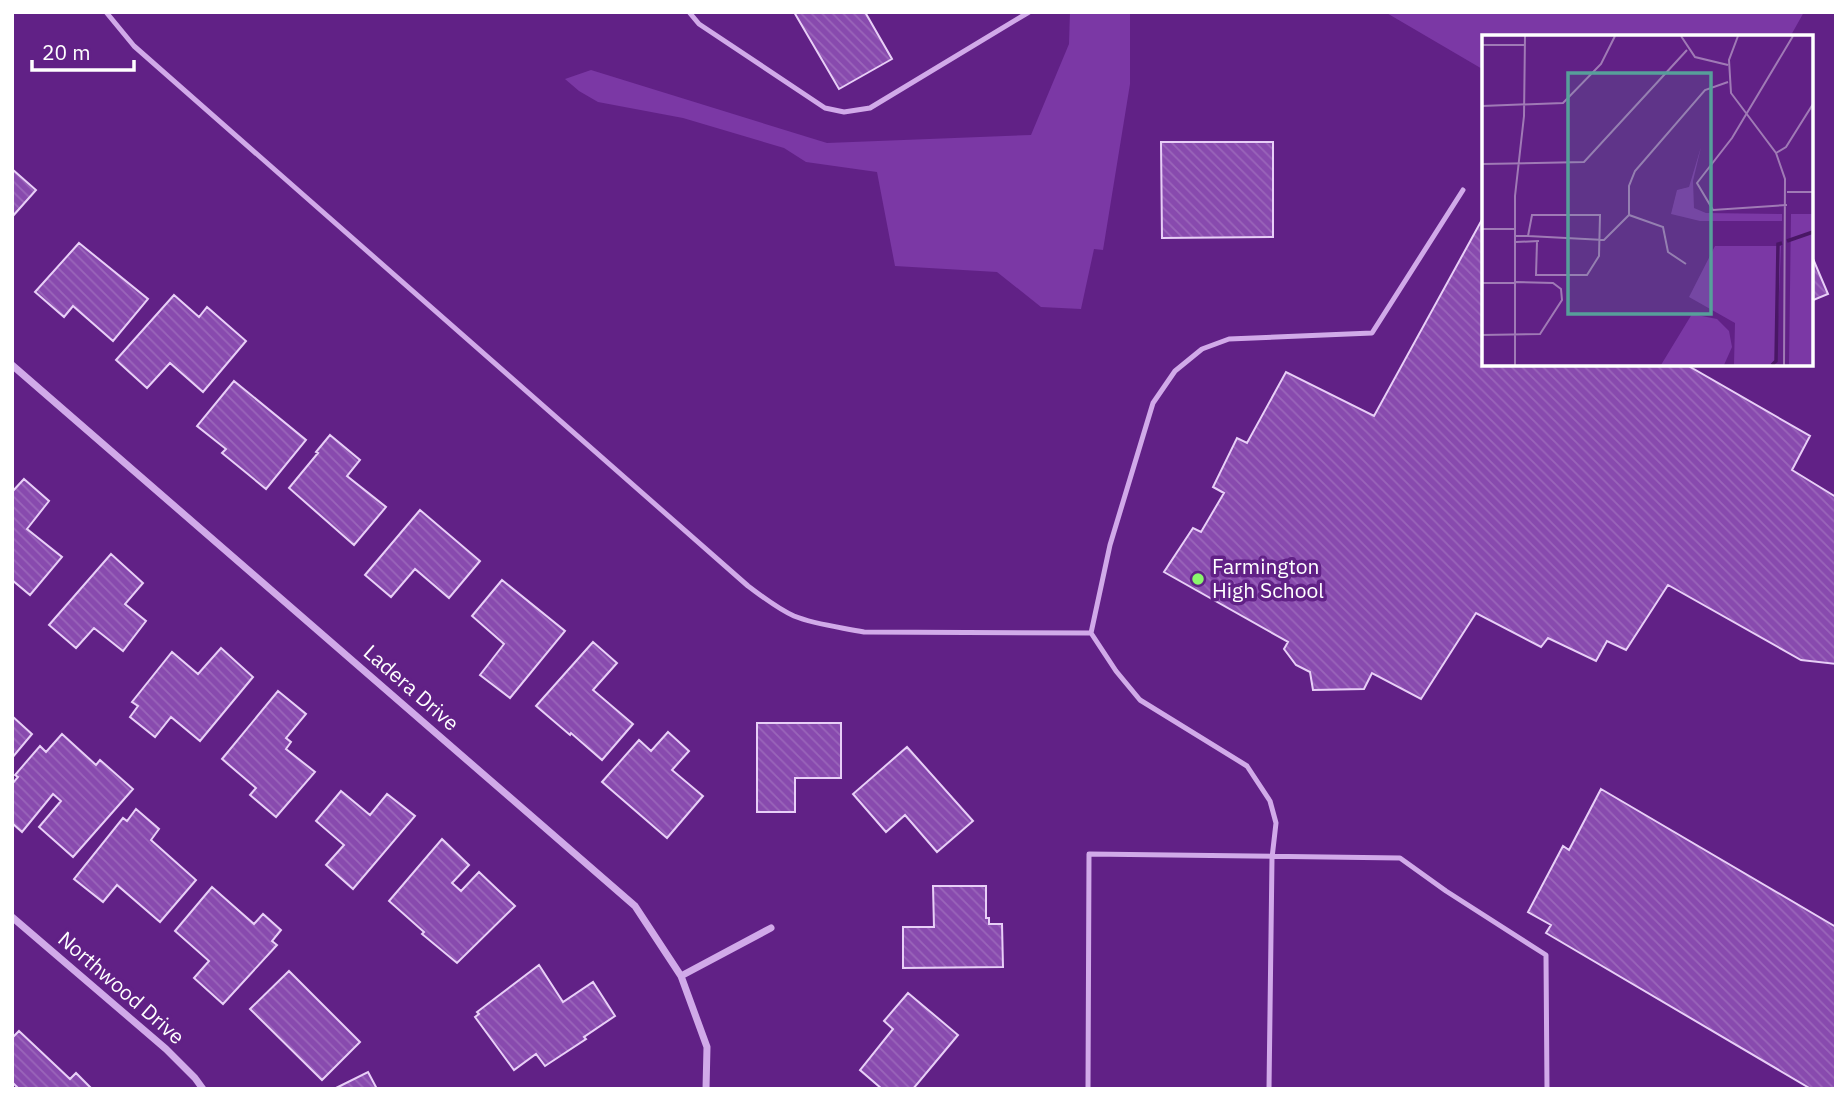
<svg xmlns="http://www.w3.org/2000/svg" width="1848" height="1101" font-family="'IBM Plex Sans',sans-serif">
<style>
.green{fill:#7b38a5}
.building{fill:url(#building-back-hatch);stroke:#e8cff7;stroke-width:2}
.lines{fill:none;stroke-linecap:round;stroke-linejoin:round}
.lane{stroke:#d1aae9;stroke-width:5}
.street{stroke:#d1aae9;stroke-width:7}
.poi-dot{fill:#8af66c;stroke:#612186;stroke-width:2.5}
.labels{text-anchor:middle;stroke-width:7;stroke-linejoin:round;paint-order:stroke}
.poi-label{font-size:21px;fill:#fff;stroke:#612186;text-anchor:start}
.street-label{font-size:21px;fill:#fff;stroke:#612186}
.inset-river{fill:none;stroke:#491765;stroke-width:3.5}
.inset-road{fill:none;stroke:#a07ab6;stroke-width:2}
.view{fill:#579f9a;fill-opacity:0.15;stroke:#579f9a;stroke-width:3.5}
.inset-edge{fill:none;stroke:#fff;stroke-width:3.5}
</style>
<defs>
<pattern id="building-back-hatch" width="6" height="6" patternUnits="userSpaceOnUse" patternTransform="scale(1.75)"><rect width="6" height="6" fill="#884aae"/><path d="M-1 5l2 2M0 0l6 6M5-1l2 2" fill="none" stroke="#9a65ba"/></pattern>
</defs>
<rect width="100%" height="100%" fill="#612186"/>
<path class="green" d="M1070,12H1130V84L1103,250L1094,249L1081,309L1041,307L997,272L895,266L877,172L806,162L784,148L683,118L598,102L579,91L565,79L591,70L827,143L1031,135L1069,44Z
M1385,12H1804L1790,37H1484V70Z"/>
<path class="building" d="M794,12H865L892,59L839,89Z
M1161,142H1273V237L1162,238Z
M12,169L36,190L12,217Z
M1484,216V364H1685L1810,436L1792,470L1836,497V664L1801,660L1668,585L1626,650L1607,641L1596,661L1548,638L1541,647L1476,613L1421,699L1372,673L1364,689L1313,690L1310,672L1296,665L1284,649L1288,642L1164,572L1193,528L1201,532L1224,493L1213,487L1237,438L1247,443L1286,372L1374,416Z
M79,243L148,299L113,341L73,306L64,317L35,292Z
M1811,254L1828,294L1811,301Z
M174,295L199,317L207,307L246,341L203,392L170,363L147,388L116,360Z
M234,381L306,440L266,489L222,453L226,449L197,426Z
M330,435L360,460L347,476L386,507L354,545L289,488L318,453L316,452Z
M24,479L49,501L27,529L62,557L30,595L12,580V492Z
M420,510L480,561L449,598L415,569L391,597L365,575Z
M111,554L143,583L125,604L146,621L123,651L94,628L76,648L49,625Z
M502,580L565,631L510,698L480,675L504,644L472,616Z
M593,642L617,663L593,690L633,724L602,760L571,733L570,735L536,706Z
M221,648L253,677L200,741L171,717L155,737L130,717L138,706L132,702L172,652L198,674Z
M278,691L306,714L286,738L291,742L286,749L315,772L276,817L250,795L256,788L222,759Z
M12,716L32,734L12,758Z
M757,723H841V778H795V812H757Z
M668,732L689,751L672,770L703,796L667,838L602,782L639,740L651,751Z
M62,734L96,765L100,760L133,789L73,857L39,827L61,801L53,794L22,832L12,823V784L18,777L15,775L40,746L46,752Z
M907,747L973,821L937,852L905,815L886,832L853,794Z
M1601,789L1836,927V1089H1811L1546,933L1551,925L1528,912L1563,846L1569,850Z
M341,791L370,815L387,794L415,816L353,889L326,865L344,845L316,821Z
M136,809L159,829L151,840L196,880L160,922L117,885L103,902L74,879L123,818L127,821Z
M442,839L469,865L452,883L461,891L479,872L515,906L457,963L422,934L424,932L389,901Z
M933,886H986V918H989V924H1002L1003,967L903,968V927H934Z
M212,887L254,924L263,914L281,930L272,941L277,945L223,1004L194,978L209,961L175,931Z
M539,965L563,1002L593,982L615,1016L584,1037L586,1039L545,1066L536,1054L514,1070L475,1017L479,1014L477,1012Z
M289,971L360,1042L322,1080L250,1009Z
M908,993L958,1035L913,1089H882L860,1070L893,1029L884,1021Z
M19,1031L70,1079L76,1073L92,1089H19L12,1082V1038Z
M368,1072L377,1089H334Z"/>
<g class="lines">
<path class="lane" d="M106,12L134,46L748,586C763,597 778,609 794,616C816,625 840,627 864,632L1091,633
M689,12L699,24L825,108L844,112L870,108L1029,12
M1088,1089L1089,854L1400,858L1446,891L1546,955L1547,1089
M1269,1089L1272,858L1276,823L1270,801L1247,766L1140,700L1116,671L1091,633L1110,545L1153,403L1175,371L1202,349L1229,339L1372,333L1463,190"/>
<path class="street" d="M12,365L635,906L681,976L707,1047L706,1089
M12,917L166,1049L195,1078L203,1089
M681,976L771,928"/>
</g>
<circle class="poi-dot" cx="1198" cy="579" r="7"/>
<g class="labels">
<g class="poi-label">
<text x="1212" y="574">Farmington<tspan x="1212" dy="24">High School</tspan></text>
</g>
<g class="street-label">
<text transform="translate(411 688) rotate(41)" y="7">Ladera Drive</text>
<text transform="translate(121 988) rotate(41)" y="7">Northwood Drive</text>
</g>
</g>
<g transform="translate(1482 35)">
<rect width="331" height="331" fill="#612186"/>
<path d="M219,112L211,146L212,173L224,178L300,179V186H218L189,179L195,155L207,152ZM309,179H331V330H307ZM233,211H299L294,329L298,330H252L253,288L207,262ZM210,279L235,284L247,296L250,312L242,330H179Z" fill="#7b38a5"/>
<path class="inset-river" d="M305,206L331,197M290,330L294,326L296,209L300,208"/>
<path class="inset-road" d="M199,1L213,22L246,30M256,1L247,25L249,58L294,118L303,144L302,330M0,10H43M0,71L81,68L119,29L133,1M294,118L304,112L331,69M0,129L102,127L205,15M305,157H331M305,170L231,175L215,148L250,103L311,1M147,180V151L153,136L223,55L246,47M0,194H33M33,201H46L50,180H118L117,221L105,240H54L55,207M46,201L122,205L147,180L181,192L186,217L204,229M34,207L57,206M0,248H34M0,300L58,299L80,265L79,254L71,248L34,247M33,330V161L42,81L43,1"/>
<path class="view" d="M86,38H229V279H86Z"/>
<rect width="331" height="331" class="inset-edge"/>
</g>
<rect width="1848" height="1101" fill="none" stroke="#ffffff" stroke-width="28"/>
<path d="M32 60v10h102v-10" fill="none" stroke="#ffffff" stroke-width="3.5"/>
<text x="42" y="60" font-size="21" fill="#ffffff" stroke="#612186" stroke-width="5" paint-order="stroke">20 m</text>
</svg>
